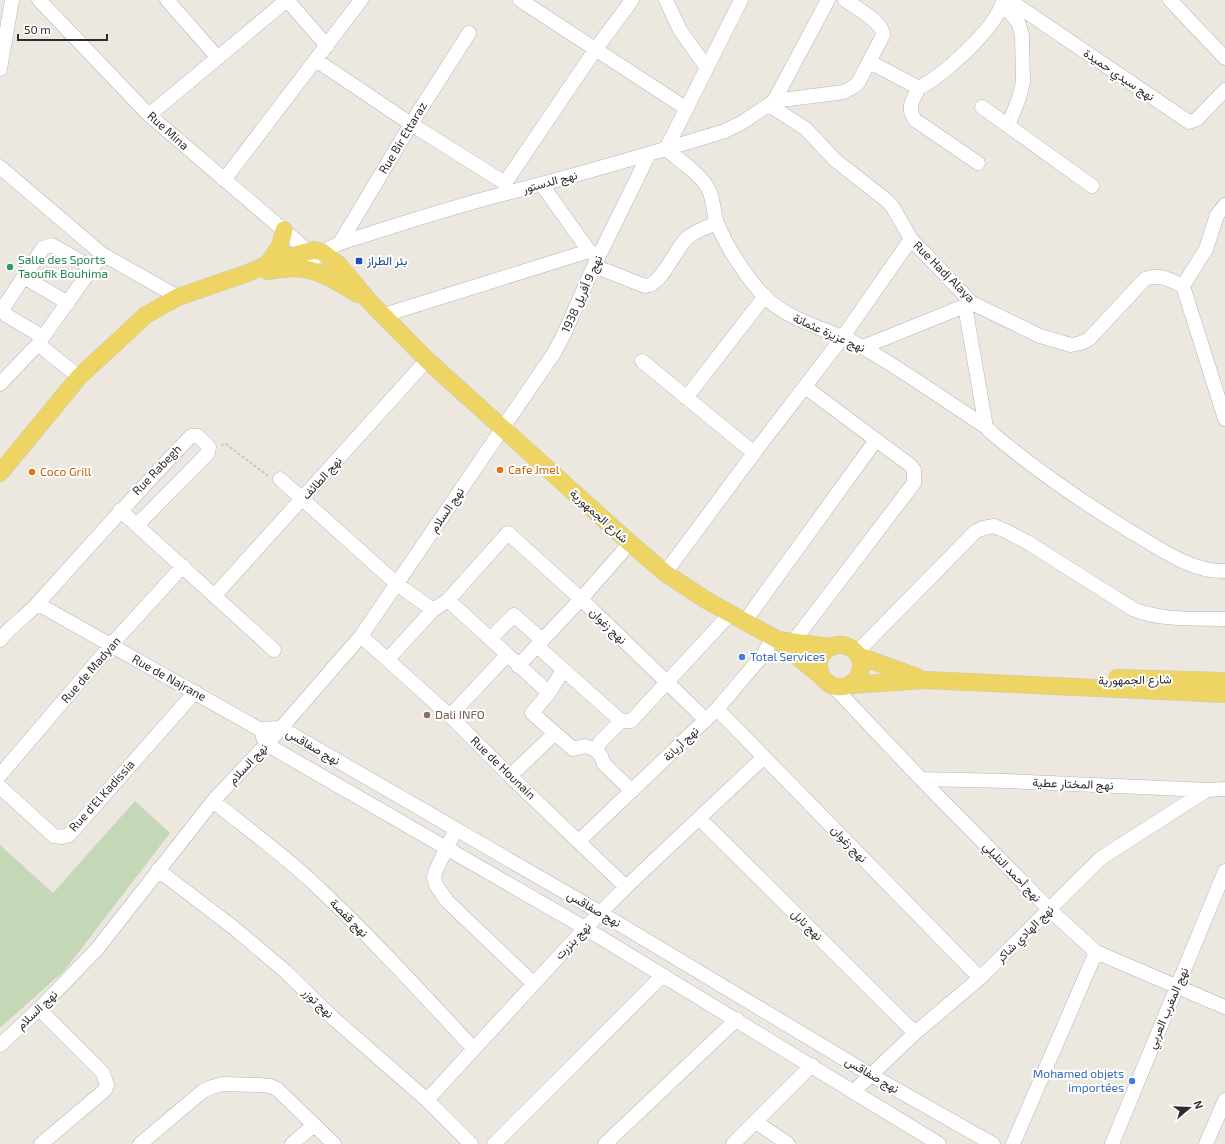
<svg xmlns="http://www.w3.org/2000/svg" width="1225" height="1144" font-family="'Exo 2',Vazirmatn,sans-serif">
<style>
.cemetery{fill:#c4d7b6}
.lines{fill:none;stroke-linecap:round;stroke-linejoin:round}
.minor-casing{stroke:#b2b4bf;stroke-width:15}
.major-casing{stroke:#c8c8c8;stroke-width:18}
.path{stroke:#c8c8c8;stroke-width:2;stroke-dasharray:3 2;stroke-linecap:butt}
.minor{stroke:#fff;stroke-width:14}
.major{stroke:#eed463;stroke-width:17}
.transit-dot{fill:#1a4fb4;stroke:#fff;stroke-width:1.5}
.leisure-dot{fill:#2e9e5b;stroke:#fff;stroke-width:1.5}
.food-dot{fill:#e8710a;stroke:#fff;stroke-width:1.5}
.shop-dot{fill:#3f7fe0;stroke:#fff;stroke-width:1.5}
.education-dot{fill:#8d6e63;stroke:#fff;stroke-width:1.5}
.labels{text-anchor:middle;stroke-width:4;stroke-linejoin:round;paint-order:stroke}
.street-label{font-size:12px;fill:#2c2c2c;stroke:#fff}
.leisure-label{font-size:12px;fill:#27864d;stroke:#fff;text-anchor:start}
.transit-label{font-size:12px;fill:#164399;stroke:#fff;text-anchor:start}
.food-label{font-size:12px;fill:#c56008;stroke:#fff;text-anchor:start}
.shop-label{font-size:12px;fill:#366cbe;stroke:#fff;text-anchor:start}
.education-label{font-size:12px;fill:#785e54;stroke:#fff;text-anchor:start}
</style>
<rect width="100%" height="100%" fill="#ede8df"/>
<path class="cemetery" d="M135,801L170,833L65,970L0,1028V845L53,893Z"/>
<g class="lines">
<g class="minor-casing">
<path id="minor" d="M39,0L149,115L308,251
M167,0L218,58
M520,0L687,109
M666,0L680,30L707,68
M741,0L666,149C680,161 699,173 708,188C714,199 713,212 717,223C726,246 748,280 765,297C793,324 832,329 864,348C906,372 946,401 986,427
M1009,0L1189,122L1197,119L1225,90
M1170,0L1225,58
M1003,4L1018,22L1022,35L1023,82L1019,98L1008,126
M316,60L411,124L505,183
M870,62L919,88C943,75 998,27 1003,0
M0,69L12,0
M919,88C913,100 906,107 915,120L978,163
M774,101L844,92L853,87L858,83L883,35C883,22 855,7 845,0
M769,105L806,129L835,160L886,200L892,206L911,239L972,303L1040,336L1071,345L1081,343L1089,339L1145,279C1159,273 1170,280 1183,286
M982,107L1092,186
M149,115L287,0L327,46
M0,167L102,254L178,297
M224,180L361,0
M542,185L589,251L596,255
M507,193L505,183L595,50L632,0
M340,243L411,124L469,33
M594,266L645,286C661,286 675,250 686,239C694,231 707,227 717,223
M303,268L322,252L340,243C395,226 451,207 507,193C581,174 653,153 725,131L743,122L774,101L828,0
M29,280L68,303
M1183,286L1225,419
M1183,286L1206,249L1217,215L1225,205
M965,306L986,427L993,434C1037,471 1084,503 1133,533C1161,549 1191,572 1225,571
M384,315L589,251
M43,337L6,315L3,308L43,248L52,245L92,268
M38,344L79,377
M863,347L972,303
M642,361L754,453
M0,384L38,344L97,261
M686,398L765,296
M280,479L397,584L433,610
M120,510L274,650
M665,573L754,453L842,338L911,239
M215,595L427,360
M448,600L549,693
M38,604L259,729
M745,621L876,440
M361,636L450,716L510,776L626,887
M490,639L514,615L542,640
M0,640C11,625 27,616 39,602C89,546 139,490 191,436H198L209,447L208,453L137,525
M793,642L914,483V470L910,465L805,387
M537,646L621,721
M857,652L975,532L983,528L994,526L1006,531L1027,542L1133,609C1161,621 1195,618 1225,619
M388,659L433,610L448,600L508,533L581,599L706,720
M518,666L581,599L630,543
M563,670L549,693L532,713L573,749L585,746L596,750L601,756L604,764L632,791
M834,687L921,779L1050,910L1096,952L1225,1007
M717,709L980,978
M450,716L507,655
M259,729L281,728L601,913L871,1075L993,1144
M263,737L266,744L585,928L939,1144
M596,750L601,741L621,721H631L730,614
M0,775L111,645L183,566
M510,776L554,734
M921,779L1007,781L1207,790L1225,789
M0,787L54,836L62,837L69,835L195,692
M213,801C245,827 280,852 310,880C367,933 420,991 473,1048
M699,818L915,1033
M456,829L436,870L434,877L436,885L447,901L533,983
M579,841L717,709L763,655L773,638
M158,870L234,928L285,971L333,1018L427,1100L471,1144
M39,1009L103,1073L107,1085L105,1090L41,1144
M0,1045L39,1009L97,949L213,801L275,735L361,636L554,353L564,334L594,266L649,154
M854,1091L915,1033L980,978L1101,858L1207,790
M427,1100L585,928L626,887L764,757
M756,1122L788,1144
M140,1144L203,1091L212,1087L223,1084L259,1085L270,1086L277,1089L334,1144
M292,1144L314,1125
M494,1144L663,975
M605,1144L737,1019
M733,1144L812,1065
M1013,1144L1096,952
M1112,1144L1225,871
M1206,1144L1225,1100"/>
</g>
<g class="major-casing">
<path id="major" d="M267,265L280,246L284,230
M268,271C280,269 292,267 303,269C322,271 342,285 358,294
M0,473L79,377L146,315L178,297L245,274L281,259L314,250L322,252L339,265L369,301L427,360L630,543L665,573L706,600L778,640L822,677
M778,640L830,647
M819 666a21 21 0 1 1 42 0a21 21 0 1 1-42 0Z
M859,656L917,677
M1117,678L1225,681
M851,685L925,680L1225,694"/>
</g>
<path class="path" d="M221,445L226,444L268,476"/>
<use href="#minor" class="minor"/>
<use href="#major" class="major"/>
</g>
<rect class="transit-dot" x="355" y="257" width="8" height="8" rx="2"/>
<circle class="leisure-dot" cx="10" cy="267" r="4"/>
<g class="food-dot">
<circle cx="500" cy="470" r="4"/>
<circle cx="32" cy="472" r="4"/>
</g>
<g class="shop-dot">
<circle cx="742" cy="657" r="4"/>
<circle cx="1132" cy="1081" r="4"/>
</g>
<circle class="education-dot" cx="427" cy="715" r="4"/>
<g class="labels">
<g class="street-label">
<text transform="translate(1119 75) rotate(34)" y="4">نهج سيدي حميدة</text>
<text transform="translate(168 131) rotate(42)" y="4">Rue Mina</text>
<text transform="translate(403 138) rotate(-59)" y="4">Rue Bir Ettaraz</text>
<text transform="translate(550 182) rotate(-15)" y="4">نهج الدستور</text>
<text transform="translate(944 272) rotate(45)" y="4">Rue Hadj Alaya</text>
<text transform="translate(582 294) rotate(-66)" y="4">نهج 9 أفريل 1938</text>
<text transform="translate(829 333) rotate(24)" y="4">نهج عزيزة عثمانة</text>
<text transform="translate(157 470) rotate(-46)" y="4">Rue Rabegh</text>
<text transform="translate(322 478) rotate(-48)" y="4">نهج الطائف</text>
<text transform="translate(447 510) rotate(-56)" y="4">نهج السلام</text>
<text transform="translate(599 516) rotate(42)" y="4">شارع الجمهورية</text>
<text transform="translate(608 626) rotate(44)" y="4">نهج زغوان</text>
<text transform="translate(91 670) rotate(-49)" y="4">Rue de Madyan</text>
<text transform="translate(169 678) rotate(29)" y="4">Rue de Najrane</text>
<text transform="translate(1135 680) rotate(-1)" y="4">شارع الجمهورية</text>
<text transform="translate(681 744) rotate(-44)" y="4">نهج أريانة</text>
<text transform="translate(313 747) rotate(30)" y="4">نهج صفاقس</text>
<text transform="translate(248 764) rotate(-47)" y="4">نهج السلام</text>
<text transform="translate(503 768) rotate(44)" y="4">Rue de Hounain</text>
<text transform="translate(1073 784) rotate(2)" y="4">نهج المختار عطية</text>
<text transform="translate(102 796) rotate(-48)" y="4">Rue d'El Kadissia</text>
<text transform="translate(849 844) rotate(46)" y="4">نهج زغوان</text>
<text transform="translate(1012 872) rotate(46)" y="4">نهج أحمد التليلي</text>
<text transform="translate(594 909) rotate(30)" y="4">نهج صفاقس</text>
<text transform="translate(349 918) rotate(45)" y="4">نهج قفصة</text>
<text transform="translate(807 925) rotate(45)" y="4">نهج نابل</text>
<text transform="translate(1025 934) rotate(-45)" y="4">نهج الهادي شاكر</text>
<text transform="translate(573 941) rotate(-46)" y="4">نهج بنزرت</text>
<text transform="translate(318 1003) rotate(44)" y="4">نهج توزر</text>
<text transform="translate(1168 1008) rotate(-67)" y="4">نهج المغرب العربي</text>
<text transform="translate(37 1010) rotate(-44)" y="4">نهج السلام</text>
<text transform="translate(872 1075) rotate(30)" y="4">نهج صفاقس</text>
</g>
<g class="leisure-label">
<text x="18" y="264">Salle des Sports<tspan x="18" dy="14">Taoufik Bouhima</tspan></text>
</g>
<g class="transit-label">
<text x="367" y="265">بئر الطراز</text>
</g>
<g class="food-label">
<text x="508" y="474">Cafe Jmel</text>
<text x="40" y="476">Coco Grill</text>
</g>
<g class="shop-label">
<text x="750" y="661">Total Services</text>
<text x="1124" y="1078" text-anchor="end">Mohamed objets<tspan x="1124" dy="14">importées</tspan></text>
</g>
<g class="education-label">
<text x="435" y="719">Dali INFO</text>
</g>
</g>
<g transform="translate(1189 1108) rotate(71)" stroke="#ffffff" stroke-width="3" paint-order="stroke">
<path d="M0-3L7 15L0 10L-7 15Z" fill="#2c2c2c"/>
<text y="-6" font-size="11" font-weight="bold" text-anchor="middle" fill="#2c2c2c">N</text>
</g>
<path d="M18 34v6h89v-6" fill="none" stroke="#2c2c2c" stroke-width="2"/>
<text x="24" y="34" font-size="12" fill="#2c2c2c" stroke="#ffffff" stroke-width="3" paint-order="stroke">50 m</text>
</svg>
